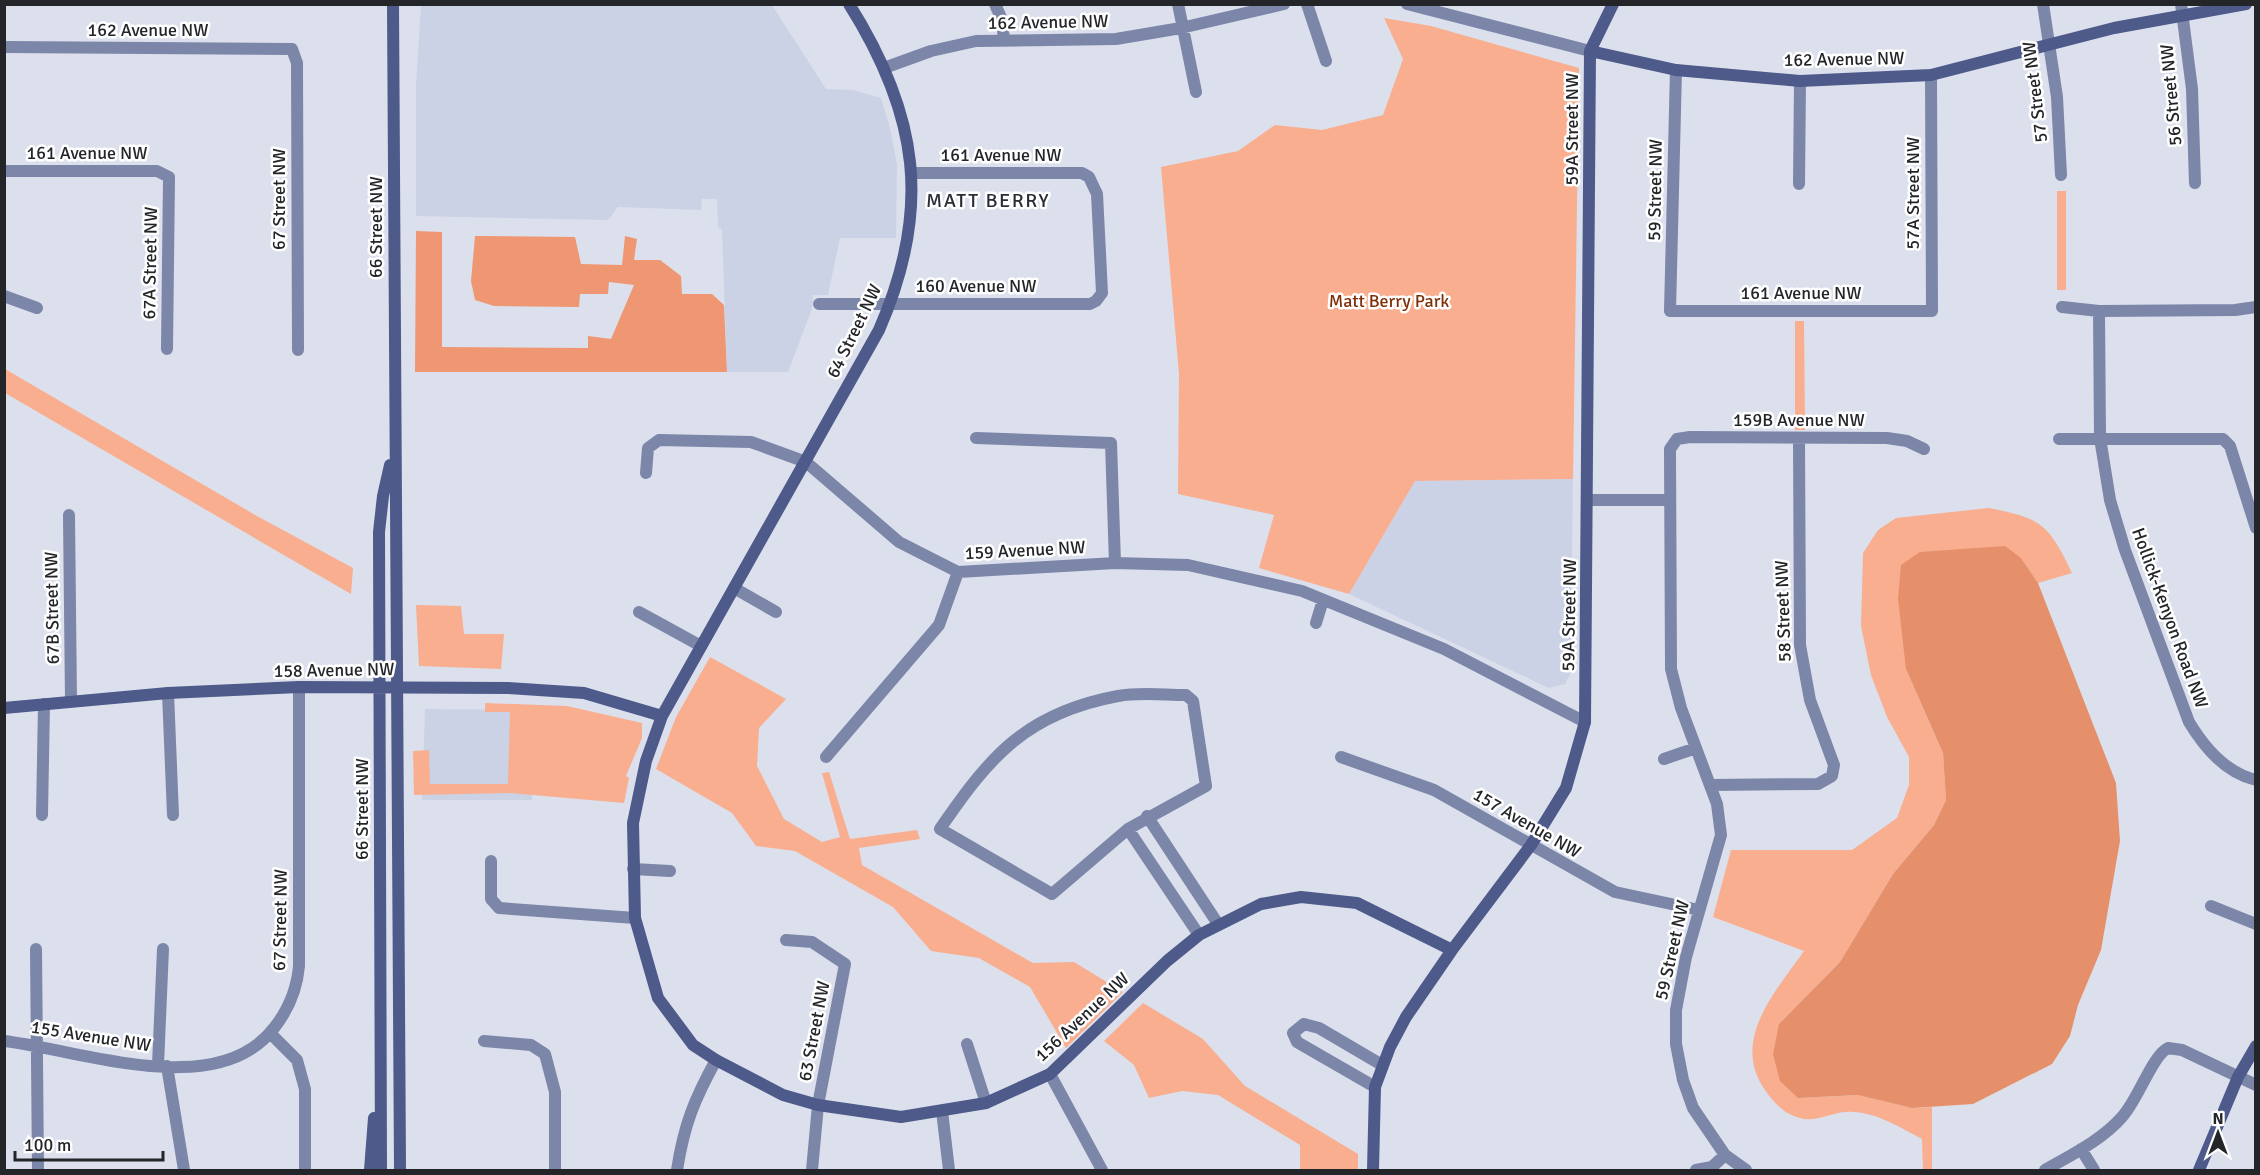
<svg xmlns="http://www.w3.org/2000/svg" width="2260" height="1175" font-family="Signika,sans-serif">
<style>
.built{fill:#ccd2e5}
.green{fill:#f8ae8f}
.forest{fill:#ee9772}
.water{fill:#e5906a}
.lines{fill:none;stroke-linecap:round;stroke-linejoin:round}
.street{stroke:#7b86a8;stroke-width:12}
.secondary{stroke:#4d5a8a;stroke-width:12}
.labels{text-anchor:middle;stroke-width:5;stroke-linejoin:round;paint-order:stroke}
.street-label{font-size:18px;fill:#232529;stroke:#fff}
.park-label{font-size:18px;fill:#7e3106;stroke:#fff}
.neighbourhood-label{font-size:20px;letter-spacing:1.5px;fill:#2b2e37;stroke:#fff}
</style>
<rect width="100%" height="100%" fill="#dce0ed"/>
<path class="built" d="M421,5H772L826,89L853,90L881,98L890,128L897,164L896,238H840L828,295H813L812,309L788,372H727L722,229L718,228L717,199H702L701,210L618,207L608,220L416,216V85Z
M1573,479L1570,675L1565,684L1549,688L1349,594L1415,481Z
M425,709L530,710L532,800H422Z"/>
<path class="green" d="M1384,18L1431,26L1579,68L1573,479L1415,481L1349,594L1259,568L1274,515L1178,494L1179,374L1161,167L1238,151L1275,125L1322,130L1383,115L1403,59Z
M2057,191H2066V290H2057Z
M1795,321H1804L1805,430H1795Z
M5,369L257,516L353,568L351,594L5,393Z
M1989,508C2042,518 2049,525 2072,573L2038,583L2021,558L1906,669L1943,753L1946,800L1934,825L1893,874L1840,962L1779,1024L1798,1098L1859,1095L1912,1108L1932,1107V1170H1923L1922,1139C1899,1127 1873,1110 1845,1112C1832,1113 1817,1121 1804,1119C1786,1115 1775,1105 1765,1090C1730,1040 1776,991 1804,951L1713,917L1731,850H1852L1897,818L1909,785V757L1887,717L1871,675L1861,626L1863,553L1878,530L1896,518Z
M416,605L461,606L464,634H504L501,669L419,666Z
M710,657L786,699L759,728L757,766L784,819L822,842L840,837L822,773L829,772L850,839L917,830L920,839L859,848L862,865L1033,963L1074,962L1123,992L1066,1048L1030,987L979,958L931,951L893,907L795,851L756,846L732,813L656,769L676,717Z
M485,703L567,706L642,723V738L626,776L629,778L624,803L510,793L414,795L413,751L429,750L430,784H508L510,712H485Z
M1143,1003L1203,1039L1245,1086L1358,1154V1170H1300V1145L1218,1095L1182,1091L1149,1098L1134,1065L1104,1041Z"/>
<path class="forest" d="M416,231L442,232V347L588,348V336L611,339L634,285L609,282L608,294H580L579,307L494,306L475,300L471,281L475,236L575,237L581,264L622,265L625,236L637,239L634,260H660L681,276L682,294H712L724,305L727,372H415Z"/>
<path class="water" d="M2005,546L2021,558L2038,583L2116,783L2120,841L2101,950L2078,1005L2070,1036L2052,1064L1973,1104L1912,1108L1858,1095L1798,1098L1780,1081L1773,1054L1779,1024L1840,962L1893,874L1934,825L1946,800L1943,753L1906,669L1898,599L1901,565L1920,552Z"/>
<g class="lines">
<path class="street" d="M995,4L1002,20L1004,40
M1178,4L1196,92
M1307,4L1326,61
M1407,4L1590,51
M2043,4L2057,97L2061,175
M2181,4L2192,89L2195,183
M4,47L292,49L297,63L298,350
M884,68L931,51L976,41L1116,39L1181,28L1284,4
M1676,70L1670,311H1932L1931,75
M4,171H157L169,177L167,349
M1799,184L1800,81
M4,296L37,308
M819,304H1090L1096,301L1102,293L1097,194L1089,177L1082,173H911
M2062,307L2099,311
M2256,307L2235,310L2099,311L2100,438L2110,500L2125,550L2189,722C2204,747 2226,773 2256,780
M976,438L1111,443L1115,563
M2059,439H2223L2230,446L2256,528
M646,473L648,448L659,440L751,442L806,462L899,542L958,572L1115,563L1188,565L1302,591L1444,649L1585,722
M1588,500H1668
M69,515L71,701
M734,588L776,612
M639,612L701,646
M1316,623L1323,600
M168,693L173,815
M1186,695L1193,701L1206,786L1128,829L1052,894L940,829C990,756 1026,713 1118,696C1139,692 1164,695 1186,695Z
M826,757L939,625L958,572
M1341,757L1434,790L1615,892L1699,910
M1664,759L1696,748
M1710,785L1818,784L1832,776L1834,765L1810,700L1800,645L1799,438
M42,815L44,704
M1147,816L1218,924
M1128,829L1199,935
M491,861V899L499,908L635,918
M633,869L670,871
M2211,906L2256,924
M786,940L812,942L845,964L818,1105L812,1170
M36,949L38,1170
M270,1033L297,1060L305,1089V1170
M4,1041C81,1050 217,1102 274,1028C289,1009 297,989 299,966V687
M484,1041L531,1045L545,1054L555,1092V1170
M967,1044L986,1103
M158,1065L163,949
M167,1066L184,1170
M1050,1074L1102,1170
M1375,1087L1297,1042L1293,1033L1304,1024L1319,1028L1382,1065
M942,1111L949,1170
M2081,1149L2094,1170
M677,1170C684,1125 694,1100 716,1060
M1696,1170L1712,1167L1725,1155
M1746,1170L1725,1155L1693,1108L1683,1080L1676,1044V1010L1686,957L1721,835L1717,804L1681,708L1671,669L1670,449L1677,439L1690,437L1887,438L1907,441L1924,449
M2045,1170C2071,1155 2102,1140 2122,1117C2138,1100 2152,1056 2168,1048L2182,1050L2256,1085"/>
<path class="secondary" d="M393,4L400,1170
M849,4C919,115 932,209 879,330L662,716L646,761L633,823L635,918L658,998L693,1045L716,1060L783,1095L818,1105L901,1117L986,1103L1050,1074L1167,961L1199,935L1261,904L1301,897L1357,903L1452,950
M1590,51L1676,70L1800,81L1931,75L2114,28L2246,4
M4,708L168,693L299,687L508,688L584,693L662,716
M370,1170L374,1118
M381,1170L379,532L383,496L390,465
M1373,1170L1375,1087L1390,1047L1406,1017L1452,950L1531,845L1566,788L1585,722L1590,51L1613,4
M2199,1170L2238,1077L2256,1046"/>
</g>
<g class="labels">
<g class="street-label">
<text transform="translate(1048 22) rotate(-1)" y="6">162 Avenue NW</text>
<text x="148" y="36">162 Avenue NW</text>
<text transform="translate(1844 59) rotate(-1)" y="6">162 Avenue NW</text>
<text transform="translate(2035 92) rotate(-97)" y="6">57 Street NW</text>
<text transform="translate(2171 95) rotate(-95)" y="6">56 Street NW</text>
<text transform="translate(1572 129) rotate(-90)" y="6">59A Street NW</text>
<text x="87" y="159">161 Avenue NW</text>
<text x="1001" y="161">161 Avenue NW</text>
<text transform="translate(1655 190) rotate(-89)" y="6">59 Street NW</text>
<text transform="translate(1913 193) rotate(-90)" y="6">57A Street NW</text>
<text transform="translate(279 199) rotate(-90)" y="6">67 Street NW</text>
<text transform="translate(376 227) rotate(-90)" y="6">66 Street NW</text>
<text transform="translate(150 263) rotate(-89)" y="6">67A Street NW</text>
<text x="976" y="292">160 Avenue NW</text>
<text x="1801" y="299">161 Avenue NW</text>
<text transform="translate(854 331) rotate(-64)" y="6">64 Street NW</text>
<text x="1799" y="426">159B Avenue NW</text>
<text transform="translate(1025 550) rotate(-3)" y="6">159 Avenue NW</text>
<text transform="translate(52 608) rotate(-91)" y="6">67B Street NW</text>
<text transform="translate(1783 611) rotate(-92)" y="6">58 Street NW</text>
<text transform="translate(1569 615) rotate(-89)" y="6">59A Street NW</text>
<text transform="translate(2170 618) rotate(70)" y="6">Hollick-Kenyon Road NW</text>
<text transform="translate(334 670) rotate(-1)" y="6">158 Avenue NW</text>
<text transform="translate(362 809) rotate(-90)" y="6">66 Street NW</text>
<text transform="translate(1527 823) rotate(30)" y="6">157 Avenue NW</text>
<text transform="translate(280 920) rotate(-89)" y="6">67 Street NW</text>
<text transform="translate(1672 950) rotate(-77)" y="6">59 Street NW</text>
<text transform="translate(1082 1017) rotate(-43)" y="6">156 Avenue NW</text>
<text transform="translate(814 1031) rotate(-79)" y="6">63 Street NW</text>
<text transform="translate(91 1036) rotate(9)" y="6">155 Avenue NW</text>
</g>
<g class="park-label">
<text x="1389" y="307">Matt Berry Park</text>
</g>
<g class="neighbourhood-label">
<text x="988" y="207">MATT BERRY</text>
</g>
</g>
<rect width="2260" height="1175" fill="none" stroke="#232529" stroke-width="12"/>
<g transform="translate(2218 1133)" stroke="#ffffff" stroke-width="4.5" paint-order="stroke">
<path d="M0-4.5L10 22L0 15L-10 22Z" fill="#232529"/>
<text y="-9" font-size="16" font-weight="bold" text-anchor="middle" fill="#232529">N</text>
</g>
<path d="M15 1151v9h148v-9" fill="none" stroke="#232529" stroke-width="3"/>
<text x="24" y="1151" font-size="18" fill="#232529" stroke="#ffffff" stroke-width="4.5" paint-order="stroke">100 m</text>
</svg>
